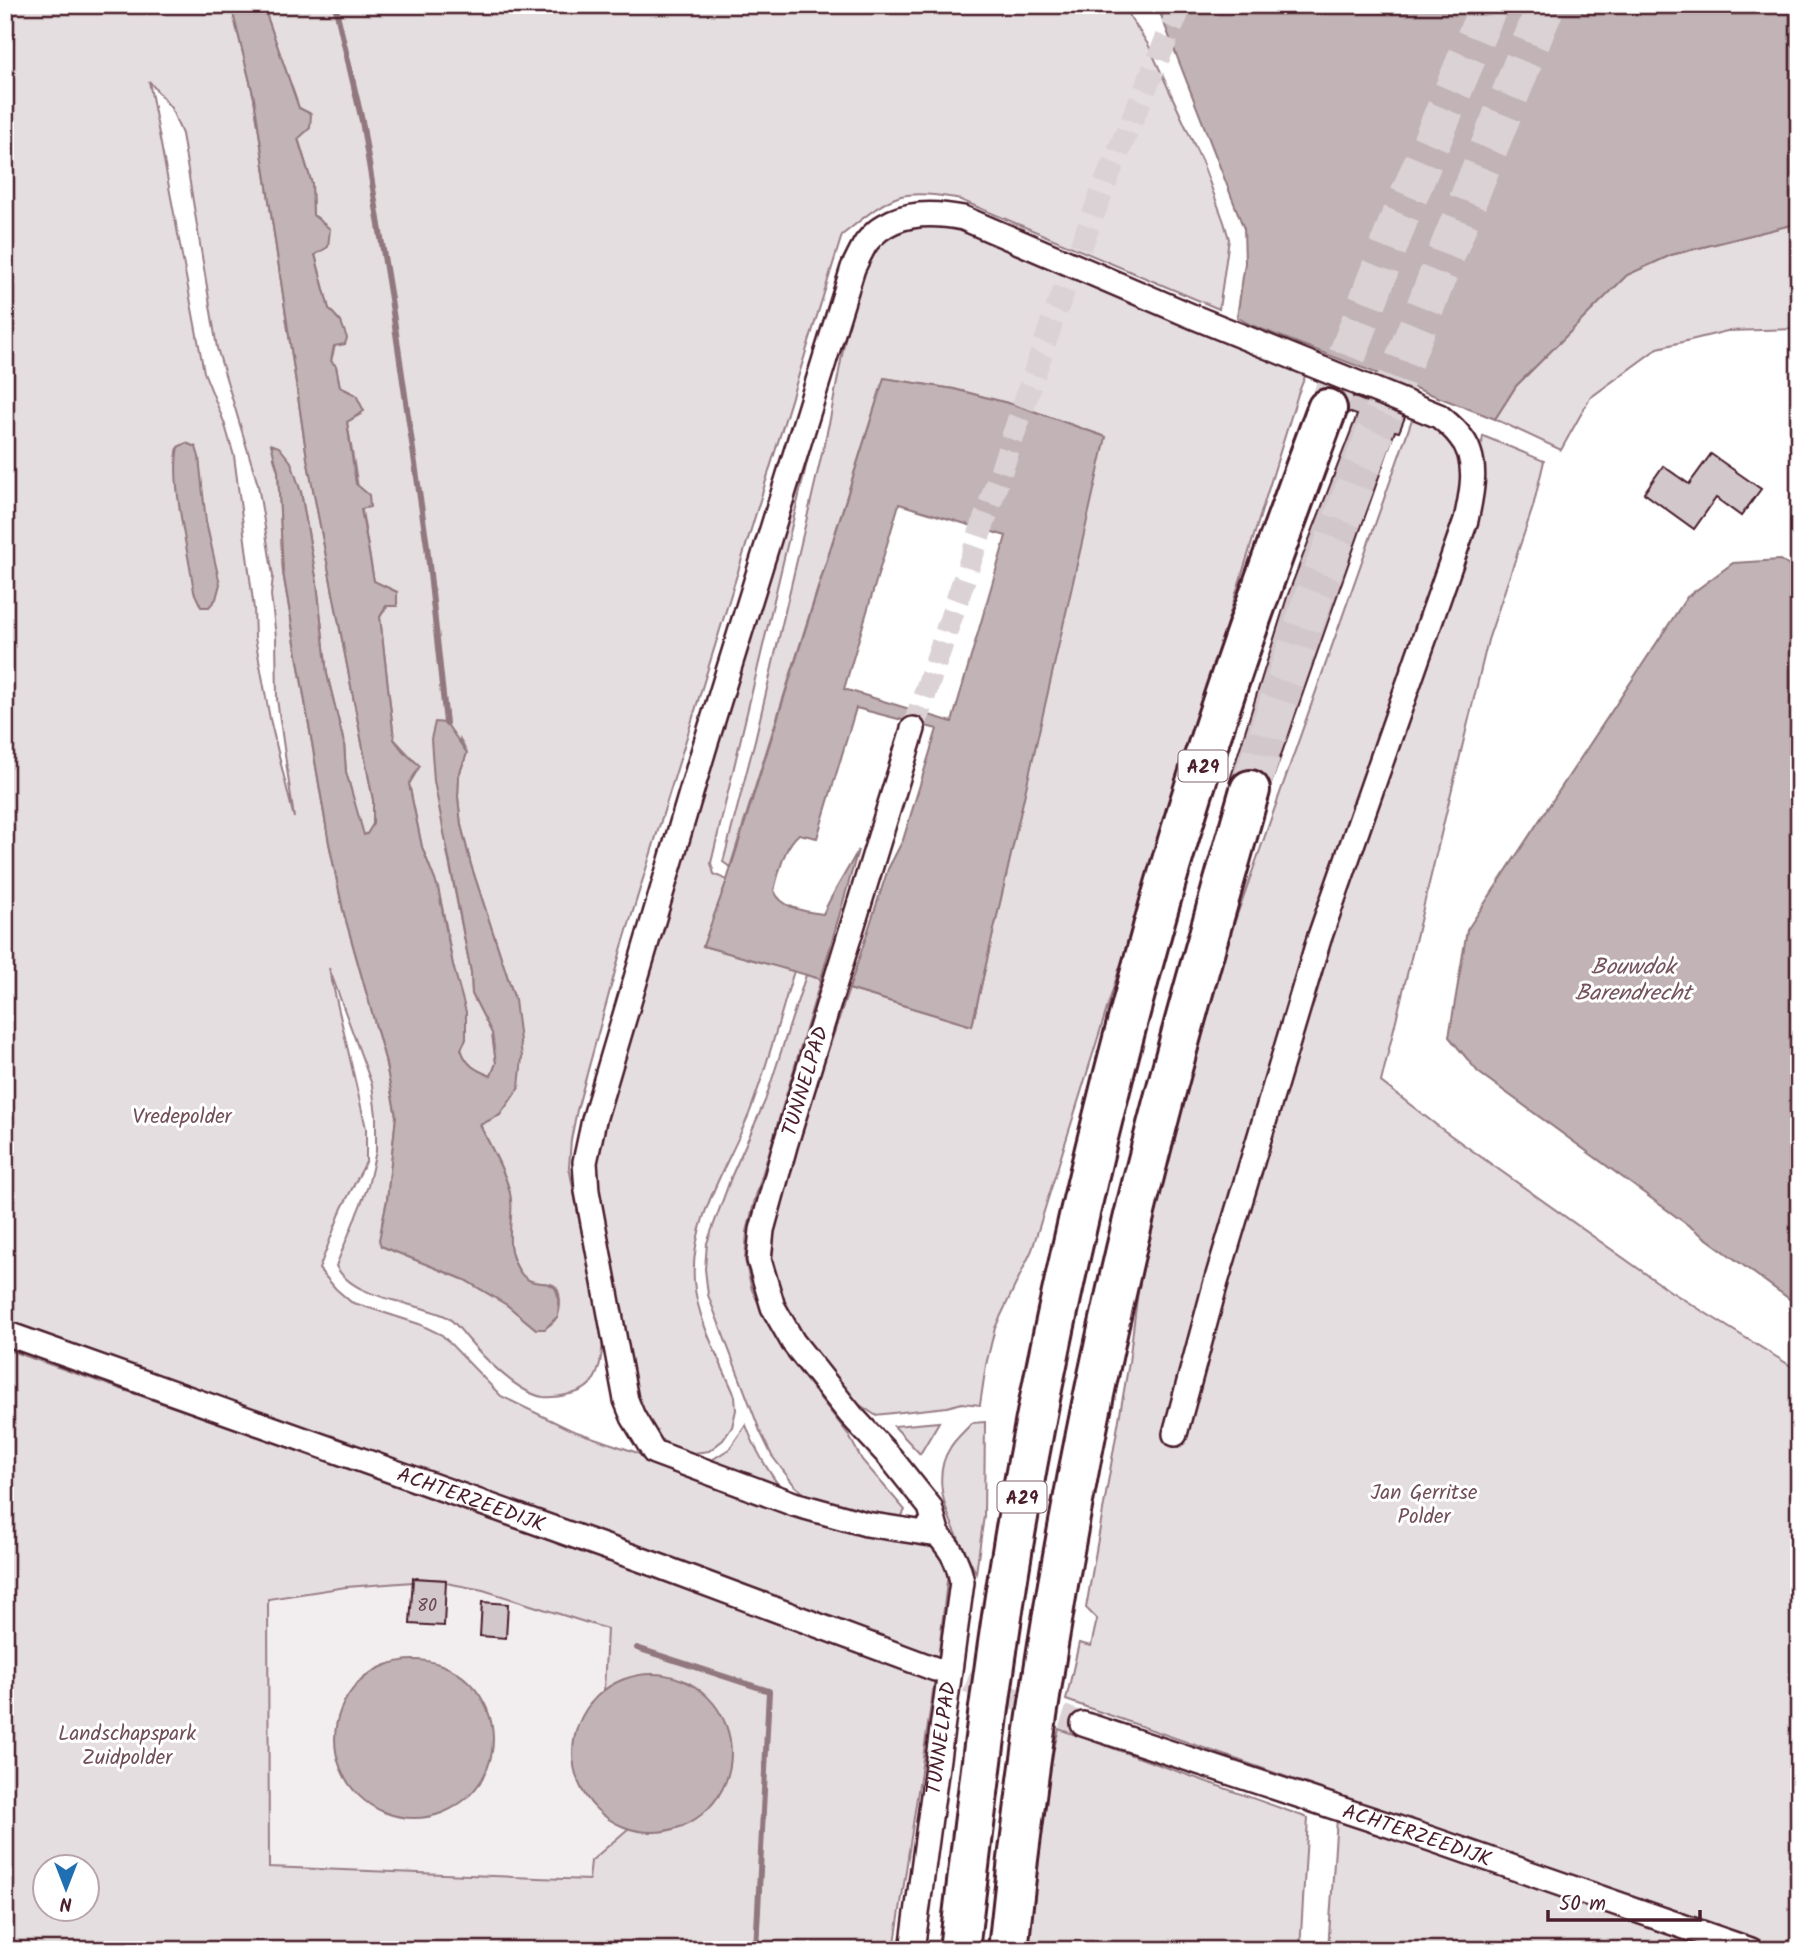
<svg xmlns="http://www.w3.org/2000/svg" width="1804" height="1955" font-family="Kalam,sans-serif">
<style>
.built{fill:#f2eeef}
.green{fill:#e5dee0;stroke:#987e86;stroke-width:2;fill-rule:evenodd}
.water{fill:#c1b3b6;stroke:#91787e;stroke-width:2;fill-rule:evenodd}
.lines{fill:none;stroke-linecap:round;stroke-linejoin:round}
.stream{stroke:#91787e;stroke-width:6}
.building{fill:#d2c7cb;stroke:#4a1f2b;stroke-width:2}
.street-tunnel{stroke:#dbd2d5;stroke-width:23;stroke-dasharray:23 11;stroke-linecap:butt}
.highway-tunnel{stroke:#dbd2d5;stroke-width:38;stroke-dasharray:38 19;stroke-linecap:butt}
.street-casing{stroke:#4a1f2b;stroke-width:28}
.highway-casing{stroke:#4a1f2b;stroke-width:44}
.street{stroke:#fff;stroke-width:23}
.highway{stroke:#fff;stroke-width:38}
.labels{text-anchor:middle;stroke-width:6;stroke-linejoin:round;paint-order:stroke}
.number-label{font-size:18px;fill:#6c4953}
.shield{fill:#fff;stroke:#80626b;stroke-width:2}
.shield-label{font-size:19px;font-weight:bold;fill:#4a1f2b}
.street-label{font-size:21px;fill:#4a1f2b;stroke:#fff}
.park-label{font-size:21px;fill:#714f58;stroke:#fff}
.water-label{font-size:23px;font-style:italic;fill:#74535c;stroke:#fff}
</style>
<rect width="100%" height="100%" fill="#fff"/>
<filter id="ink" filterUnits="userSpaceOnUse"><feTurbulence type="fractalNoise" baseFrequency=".0143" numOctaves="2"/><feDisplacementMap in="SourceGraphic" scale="14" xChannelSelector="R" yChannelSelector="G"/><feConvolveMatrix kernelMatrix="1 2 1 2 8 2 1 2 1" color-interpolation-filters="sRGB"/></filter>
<g filter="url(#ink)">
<path class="built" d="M413,1578L446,1580V1583L483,1590L608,1630L654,1832L590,1880L269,1867L268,1599L346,1587L413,1582Z"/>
<path class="green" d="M5,5H231L254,98L307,458L373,800V825L367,834L363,835L346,772L344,743L327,674L317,583L301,492L273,456L278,471L283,573L329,843L343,910L385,1059L396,1116L387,1200L382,1223L381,1246L465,1280L507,1305L536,1329C552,1328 561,1317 560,1300C558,1274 540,1288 528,1281C524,1279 520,1273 518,1269C501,1240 515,1215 509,1189C503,1167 489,1145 480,1124L500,1115L515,1000L471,865L461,825L458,797L459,775L467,753L460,739L446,846L471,972L472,994L492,1033L496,1063L491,1076C475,1070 466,1065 461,1049L466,1039L446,926L438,888L422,847L409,784L419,766L394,739L380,617L397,592L374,582L347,422L361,414L356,395L340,387L336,366L331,361L341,322L329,309L315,254L318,218L313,215L312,184L298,138L311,114L299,108L263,5H1119L1127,12L1149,46L1202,162L1224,222L1229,239L1219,309L956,198C939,195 918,192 901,196C880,202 859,222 842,235L621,950L577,1110L571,1140L569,1167L603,1341C601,1366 598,1389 570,1394C562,1396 552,1398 543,1397C518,1393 484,1358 468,1339C461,1331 454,1320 445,1316C413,1301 354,1300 336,1266L368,1186L376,1151V1115L372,1085L329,968L366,1128V1162L342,1208L319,1269L336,1289L351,1302L419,1324L442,1335L501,1396L571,1430L635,1452L651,1461L927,1544L941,1554L948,1572L938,1660L5,1323ZM149,81L171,108L182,134L217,348L258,485L273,576L271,595L276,637L277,699L294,818L270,719L255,638L254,609L234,456L224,422L204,372Z
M939,215L1308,369L1298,394L1032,1250L995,1328L986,1365L980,1405L962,1403L947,1407L875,1415L848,1397L806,1343L786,1307L771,1265L774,1209L849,989L972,1026L1105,437L1019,406L954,389L884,378L730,867L723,862L755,740L830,419L854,292L878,232Z
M1799,223V329L1727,331L1658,348L1590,398L1561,450L1495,419L1516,386L1627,275L1671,255Z
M1415,411L1482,443L1483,436L1544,461L1533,507L1488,640L1381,1082L1439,1127L1670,1291L1799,1371V1950H1785L1758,1941L1066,1700L1079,1643L1091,1646L1097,1619L1086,1608L1129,1362L1146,1228L1214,980Z
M819,412L711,863L714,874L727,880L703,946L794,971C779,1019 767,1068 749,1114C727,1168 690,1220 694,1281C697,1320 720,1360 735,1396L736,1410L732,1427L723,1440L709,1451L686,1454L657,1440L639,1413L593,1187L595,1141Z
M806,975L821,979L755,1199L747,1232L745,1260L752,1290L784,1352L848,1434L862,1460L905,1510L900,1519L836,1509L814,1501L795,1486L772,1456L760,1431L708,1295L705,1269L707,1243L732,1175L765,1101Z
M5,1349L653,1573L935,1678L894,1950H5ZM414,1578L446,1580V1583L483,1590L607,1629L604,1691L609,1687L654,1832L629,1828L591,1861L589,1880L269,1867L268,1599L346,1587L413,1582ZM46,1868H88V1910H46Z
M939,1422L920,1454L894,1426Z
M985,1422L984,1516L976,1573C959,1538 925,1487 950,1448C955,1439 965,1431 972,1423Z
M746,1425C755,1450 767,1470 783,1491L707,1463L729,1449Z
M1059,1729L1308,1818L1300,1950H1022L1038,1809Z
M1337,1818L1716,1950H1328Z"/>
<path class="water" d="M231,5H263L299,108L311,114L310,128L298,139L312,184L313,215L330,229L328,247L315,255L329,309L341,322L347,338L345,344L334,346L331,361L336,366L340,387L356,395L364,411L347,422L356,484L369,495L370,507L361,509L374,581L397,592V606H386L380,617L394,739L403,751L420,766L409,784L422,847L438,888L453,965L466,1012V1039L461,1049C466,1065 475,1070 491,1076L496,1063L492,1033L472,994L471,972L434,781L431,739L435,722L446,723L467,753L459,775L458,797L461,825L471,865L515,1000L522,1057L519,1088L500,1115L480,1125C490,1146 503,1167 509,1189C517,1216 501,1241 518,1269C535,1299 563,1262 558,1316L545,1329H536L507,1305L465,1280L381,1246L379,1240L387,1200L396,1116L385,1059L343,910L329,843L283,572L278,471L271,444L279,447L291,462L301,492L317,583L327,674L344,743L346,772L364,835L367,834L373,824V800L307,458L254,98Z
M1157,5H1799V223L1671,255L1627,275L1516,386L1495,419L1251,325L1237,317L1245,263L1244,229Z
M884,378L954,389L1019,406L1106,437L972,1026L849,989L888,869L903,840L937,729L856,708L817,838L799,834C783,848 780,870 774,890C780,908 806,912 823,914C833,891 847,872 858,850L821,979L703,946L727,880ZM899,504L1006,536L952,722L844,689Z
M186,443L196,447L199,457L206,522L220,584L216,599L209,607H201L194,592C189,553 170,483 178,447Z
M1780,560L1799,572V1306L1478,1072L1449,1037L1467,930L1687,597L1733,563Z
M335 1739a79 79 0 1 1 158 0a79 79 0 1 1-158 0Z
M573 1753a79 79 0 1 1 158 0a79 79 0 1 1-158 0Z"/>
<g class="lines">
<path class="stream" d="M335,5L362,121L391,299L427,546L446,723
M637,1648L769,1691L756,1950"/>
</g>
<path class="building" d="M1336,390L1405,417L1399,432L1395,431L1271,784L1265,774L1255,769H1245L1235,774L1229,783L1287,597L1357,415L1348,412V405L1344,396Z
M1711,454L1761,489L1741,516L1716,498L1694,529L1644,493L1663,466L1689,484Z
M413,1578L446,1580L444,1626L410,1624Z
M482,1602L508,1604L506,1638L480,1636Z"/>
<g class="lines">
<path class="street-tunnel" d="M913,729L1053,319L1108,176L1181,5
M935,1669L1083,1724"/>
<path class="highway-tunnel" d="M1327,409L1399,219L1489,5
M1250,790L1309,609L1378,425L1546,5"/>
<g class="street-casing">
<g id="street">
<path d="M913,729L785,1146L762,1230L759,1260L773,1307L793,1342L851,1415L890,1457L930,1507L938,1535"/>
<path id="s1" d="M5,1333L659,1566L935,1669"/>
<path d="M938,1535L866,1524L794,1504L654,1452L633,1417L626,1400L587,1191L585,1162L594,1120L704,749L853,268C857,260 861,251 866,243C889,212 928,211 963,218L1194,317L1439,416C1446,422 1454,428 1459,435C1480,458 1472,493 1466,520L1319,939L1216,1282L1175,1434"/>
<path id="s2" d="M1083,1724L1431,1839L1751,1950"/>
<path id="s3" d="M912,1950L962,1582C957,1555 947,1545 930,1525"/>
</g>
</g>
<g class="highway-casing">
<path id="highway" d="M959,1950C975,1815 991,1680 1013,1546C1048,1337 1097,1128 1154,924C1202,749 1264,579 1327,409
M1008,1950C1033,1703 1076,1457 1134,1216C1169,1073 1210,931 1250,790"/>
</g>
<use href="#street" class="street"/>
<use href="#highway" class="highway"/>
</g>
</g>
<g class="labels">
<g class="number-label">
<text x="427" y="1611">80</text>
</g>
<g class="shield">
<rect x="1178.5" y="750.5" width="49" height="31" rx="5"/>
<rect x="997.5" y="1481.5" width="49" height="31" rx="5"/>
</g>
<g class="shield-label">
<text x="1203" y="773">A29</text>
<text x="1022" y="1504">A29</text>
</g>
<g class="street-label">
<text transform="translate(805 1081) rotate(-73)" y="7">TUNNELPAD</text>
<text dy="7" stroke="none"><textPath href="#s1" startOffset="495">ACHTERZEEDIJK</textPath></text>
<text dy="7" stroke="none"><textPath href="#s3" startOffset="214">TUNNELPAD</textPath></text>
<text dy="7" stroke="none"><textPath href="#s2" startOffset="352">ACHTERZEEDIJK</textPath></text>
</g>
<g class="park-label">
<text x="182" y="1123">Vredepolder</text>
<text x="1424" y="1499">Jan Gerritse<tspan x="1424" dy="24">Polder</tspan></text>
<text x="127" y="1740">Landschapspark<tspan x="127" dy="24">Zuidpolder</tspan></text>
</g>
<g class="water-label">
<text x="1633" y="974">Bouwdok<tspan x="1633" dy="26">Barendrecht</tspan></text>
</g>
</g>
<rect width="1804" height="1955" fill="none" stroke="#fff" stroke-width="28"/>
<rect x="14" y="14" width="1776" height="1927" fill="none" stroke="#4a1f2b" stroke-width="2.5" filter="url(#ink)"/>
<g transform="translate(66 1888) rotate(180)"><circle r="33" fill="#ffffff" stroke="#b7a5aa" stroke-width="2"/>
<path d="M0-5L12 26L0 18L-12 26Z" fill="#1f6fb2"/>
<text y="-10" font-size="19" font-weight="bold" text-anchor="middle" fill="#4a1f2b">N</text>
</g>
<path d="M1548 1910v10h152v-10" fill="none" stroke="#4a1f2b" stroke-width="3.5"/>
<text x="1559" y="1910" font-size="21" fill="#4a1f2b" stroke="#ffffff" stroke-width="5" paint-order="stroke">50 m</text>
</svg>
